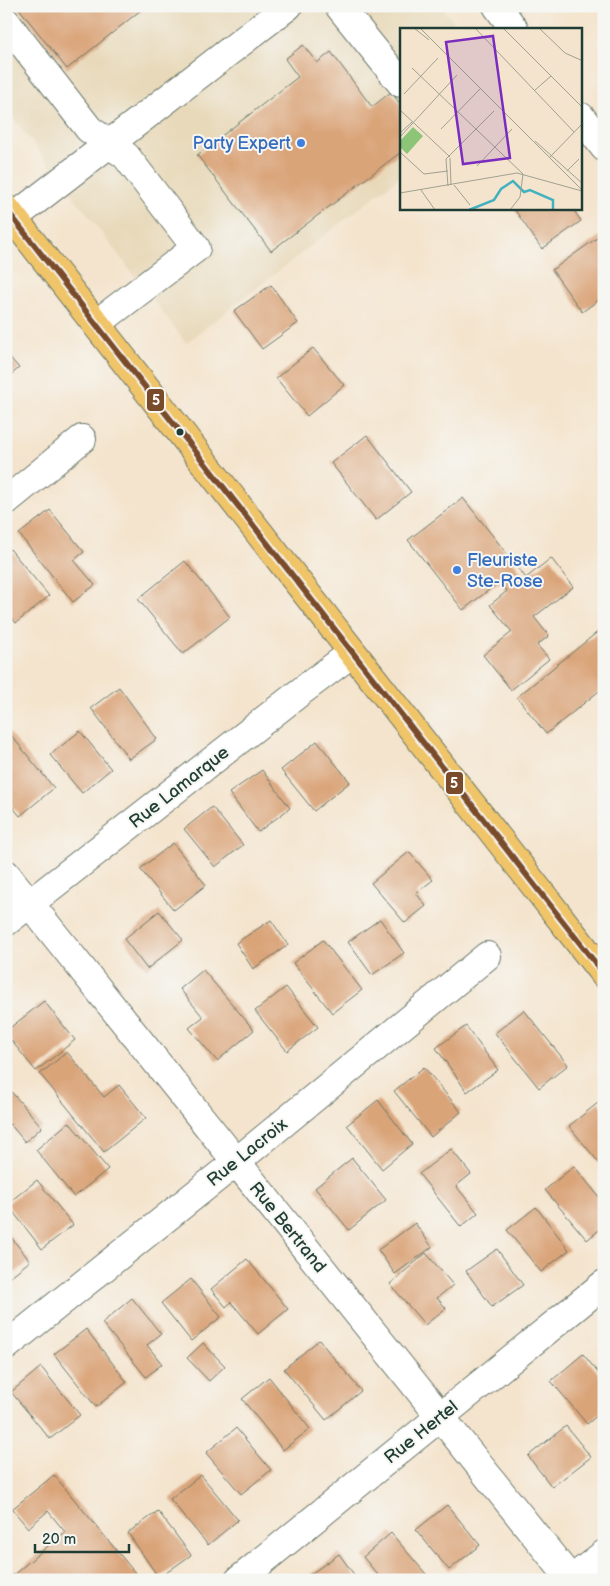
<svg xmlns="http://www.w3.org/2000/svg" width="610" height="1586" font-family="'Balsamiq Sans',sans-serif">
<style>
.built{fill:#e8d9ba}
.building{fill:#daa479}
.lines{fill:none;stroke-linecap:round;stroke-linejoin:round}
.minor-casing{stroke:#6a776a;stroke-width:30}
.major-casing{stroke:#6a776a;stroke-width:30}
.minor{stroke:#fff;stroke-width:28}
.major{stroke:#f0c469;stroke-width:28}
.bus-1-casing{stroke:#f6f6f2;stroke-width:10}
.bus-1{stroke:#7a4b2a;stroke-width:6}
.shop-dot{fill:#3f7fe0;stroke:#f6f6f2;stroke-width:2}
.bus-dot{fill:#1f3d34;stroke:#f6f6f2;stroke-width:2}
.labels{text-anchor:middle;stroke-width:4;stroke-linejoin:round;paint-order:stroke}
.shop-label{font-size:18px;fill:#366cbe;stroke:#f6f6f2;text-anchor:end}
.street-label{font-size:18px;fill:#1f3d34;stroke:#f6f6f2}
.inset-river{fill:none;stroke:#43b1bf;stroke-width:2.5}
.inset-road{fill:none;stroke:#9fa190;stroke-width:1}
.view{fill:#7b2cbf;fill-opacity:0.15;stroke:#7b2cbf;stroke-width:2.5}
.inset-edge{fill:none;stroke:#1f3d34;stroke-width:2.5}
.line-badge{stroke:#f6f6f2;stroke-width:2}
.badge-label{font-size:14px;text-anchor:middle;font-weight:bold;fill:#fff}
</style>
<rect width="100%" height="100%" fill="#f6f6f2"/>
<filter id="ink" filterUnits="userSpaceOnUse"><feTurbulence type="fractalNoise" baseFrequency=".02" numOctaves="2"/><feDisplacementMap in="SourceGraphic" scale="10" xChannelSelector="R" yChannelSelector="G"/><feConvolveMatrix kernelMatrix="1 2 1 2 8 2 1 2 1" color-interpolation-filters="sRGB"/></filter>
<filter id="wash" filterUnits="userSpaceOnUse"><feTurbulence type="fractalNoise" baseFrequency=".0096" numOctaves="4" result="noise"/><feDisplacementMap in="SourceGraphic" scale="20" xChannelSelector="R" yChannelSelector="G"/><feGaussianBlur stdDeviation="1.12" result="paint"/><feColorMatrix in="noise" values="0 0 0 0 0 0 0 0 0 0 0 0 0 0 0 0 0 1.4 0 .05"/><feComposite in="paint" operator="in"/></filter>
<g filter="url(#wash)">
<rect width="100%" height="100%" fill="#f4e4cd"/>
<path class="built" d="M6,6H441L459,29H401V176L186,343L6,108Z"/>
<g id="blocks">
<path class="building" d="M17,6H146L67,69Z
M303,45L317,63L331,52L372,107L391,92L401,105V152L271,251L197,155L298,77L285,59Z
M514,209H573L581,221L542,249Z
M604,233V296L582,312L552,270Z
M271,285L298,323L262,349L234,311Z
M313,348L344,385L307,416L276,378Z
M6,353L19,368L6,379Z
M367,435L411,492L376,520L331,463Z
M463,498L526,578L551,558L573,587L534,617L549,636L537,645L549,659L511,690L483,655L512,632L490,605L507,591L499,582L463,610L408,540Z
M50,510L84,552L74,560L95,585L73,602L19,534Z
M10,549L49,596L16,623L6,612V552Z
M185,561L230,617L183,654L138,599Z
M600,630L604,635V687L546,734L517,697Z
M119,687L157,739L129,759L91,708Z
M6,729L54,788L20,816L6,799Z
M80,731L111,769L82,793L50,755Z
M317,741L350,782L314,811L281,770Z
M262,770L290,808L258,832L229,793Z
M212,807L243,845L215,867L184,829Z
M173,843L206,885L174,910L140,869Z
M409,852L433,880L416,893L426,906L405,923L371,883Z
M159,911L183,940L147,969L124,939Z
M380,919L404,953L372,975L348,942Z
M271,920L288,945L253,969L236,943Z
M323,940L362,990L332,1013L293,963Z
M203,970L254,1030L217,1061L189,1028L203,1017L180,989Z
M286,987L318,1027L287,1051L255,1011Z
M44,1001L75,1040L36,1071L6,1034V1031Z
M524,1010L568,1065L539,1088L495,1033Z
M466,1026L498,1070L467,1092L436,1048Z
M67,1052L104,1097L119,1085L146,1118L104,1152L40,1074Z
M424,1067L461,1112L431,1137L394,1091Z
M8,1088L42,1127L25,1142L10,1124L6,1127V1090Z
M378,1100L412,1144L382,1169L347,1125Z
M599,1102L604,1108V1169L569,1126Z
M69,1122L108,1169L74,1197L36,1150Z
M451,1149L471,1174L456,1186L478,1213L461,1227L419,1174Z
M352,1158L386,1200L349,1230L315,1188Z
M574,1166L604,1203V1226L587,1240L545,1190Z
M37,1180L73,1225L42,1249L7,1204Z
M536,1207L569,1250L541,1272L507,1230Z
M415,1223L432,1247L395,1274L378,1250Z
M6,1231L30,1261L6,1280Z
M497,1249L523,1285L492,1307L466,1271Z
M426,1253L453,1285L437,1298L446,1308L425,1325L390,1284Z
M247,1259L288,1309L258,1334L231,1302L226,1307L211,1289Z
M191,1279L221,1317L191,1341L161,1303Z
M132,1298L161,1334L147,1345L162,1364L146,1377L102,1323Z
M86,1329L127,1382L96,1407L54,1354Z
M319,1340L361,1391L326,1420L284,1369Z
M203,1343L225,1366L209,1381L187,1358Z
M583,1354L604,1380V1410L587,1424L551,1381Z
M41,1367L80,1415L50,1439L11,1392Z
M269,1377L310,1429L283,1450L242,1399Z
M566,1426L591,1457L552,1487L528,1456Z
M236,1428L271,1470L241,1494L206,1453Z
M54,1475L141,1580H7L65,1532L48,1511L28,1528L12,1509Z
M201,1475L238,1520L208,1545L170,1499Z
M447,1505L480,1545L449,1570L416,1530Z
M158,1511L191,1555L159,1578L128,1533Z
M391,1533L431,1580H382L363,1557Z
M339,1554L358,1580H311L308,1576Z"/>
</g>
</g>
<g filter="url(#ink)">
<use href="#blocks" fill-opacity="0" stroke="#6a776a" stroke-width="1"/>
<g class="lines">
<g class="minor-casing">
<path id="minor" d="M339,6L401,83
M497,6L514,29
M6,22L89,129L126,156L196,248L96,324
M581,117L604,147
M13,218L288,6
M6,501L82,439
M6,874L571,1580
M6,922L299,693L352,653
M6,1346L236,1162L487,956
M239,1580L604,1284
M571,1580L604,1554"/>
</g>
<g class="major-casing">
<path id="major" d="M6,209L604,974"/>
</g>
<use href="#minor" class="minor"/>
<use href="#major" class="major"/>
<g class="bus-1-casing">
<path id="bus-1" d="M6,209L604,974"/>
</g>
<use href="#bus-1" class="bus-1"/>
</g>
</g>
<g class="shop-dot">
<circle cx="301" cy="143" r="5"/>
<circle cx="457" cy="570" r="5"/>
</g>
<circle class="bus-dot" cx="180" cy="432" r="4.5"/>
<g class="labels">
<g class="shop-label">
<text x="291" y="149">Party Expert</text>
<text x="467" y="566" text-anchor="start">Fleuriste<tspan x="467" dy="21">Ste-Rose</tspan></text>
</g>
<g class="street-label">
<text transform="translate(179 787) rotate(-38)" y="6">Rue Lamarque</text>
<text transform="translate(247 1152) rotate(-39)" y="6">Rue Lacroix</text>
<text transform="translate(288 1227) rotate(51)" y="6">Rue Bertrand</text>
<text transform="translate(421 1432) rotate(-39)" y="6">Rue Hertel</text>
</g>
</g>
<g transform="translate(400 28)">
<rect width="182" height="182" fill="#f4e4cd"/>
<path d="M13,99L23,108L7,126L0,119V113Z" fill="#8cc478"/>
<path class="inset-river" d="M69,182L94,172L101,161L113,153L124,164L130,162L153,172V182"/>
<path class="inset-road" d="M14,0L29,12M20,0L183,163M75,0L174,104M103,0L183,80M139,0L165,25L183,33M12,40L123,146M135,62L151,48M4,66L38,30M0,82L50,129M41,101L80,61M0,105L12,94M0,109L57,47M135,113L183,156M0,124L24,146L48,143M150,129L183,95M50,130L51,157M77,138L112,101M167,143L179,131M54,157L70,177M48,158L46,131L94,83M21,162L35,182M0,165L117,145L182,163M110,182L120,169L123,146"/>
<path class="view" d="M93,8L110,130L63,136L46,14Z"/>
<rect width="182" height="182" class="inset-edge"/>
</g>
<g class="line-badge">
<rect x="146" y="388" width="19" height="24" rx="5" fill="#7a4b2a"/>
<rect x="445" y="771" width="19" height="24" rx="5" fill="#7a4b2a"/>
</g>
<g class="badge-label">
<text x="156" y="405">5</text>
<text x="454" y="788">5</text>
</g>
<rect width="610" height="1586" fill="none" stroke="#f6f6f2" stroke-width="25"/>
<path d="M35 1544v8h94v-8" fill="none" stroke="#1f3d34" stroke-width="2.5"/>
<text x="42" y="1544" font-size="15" fill="#1f3d34" stroke="#f6f6f2" stroke-width="4" paint-order="stroke">20 m</text>
</svg>
